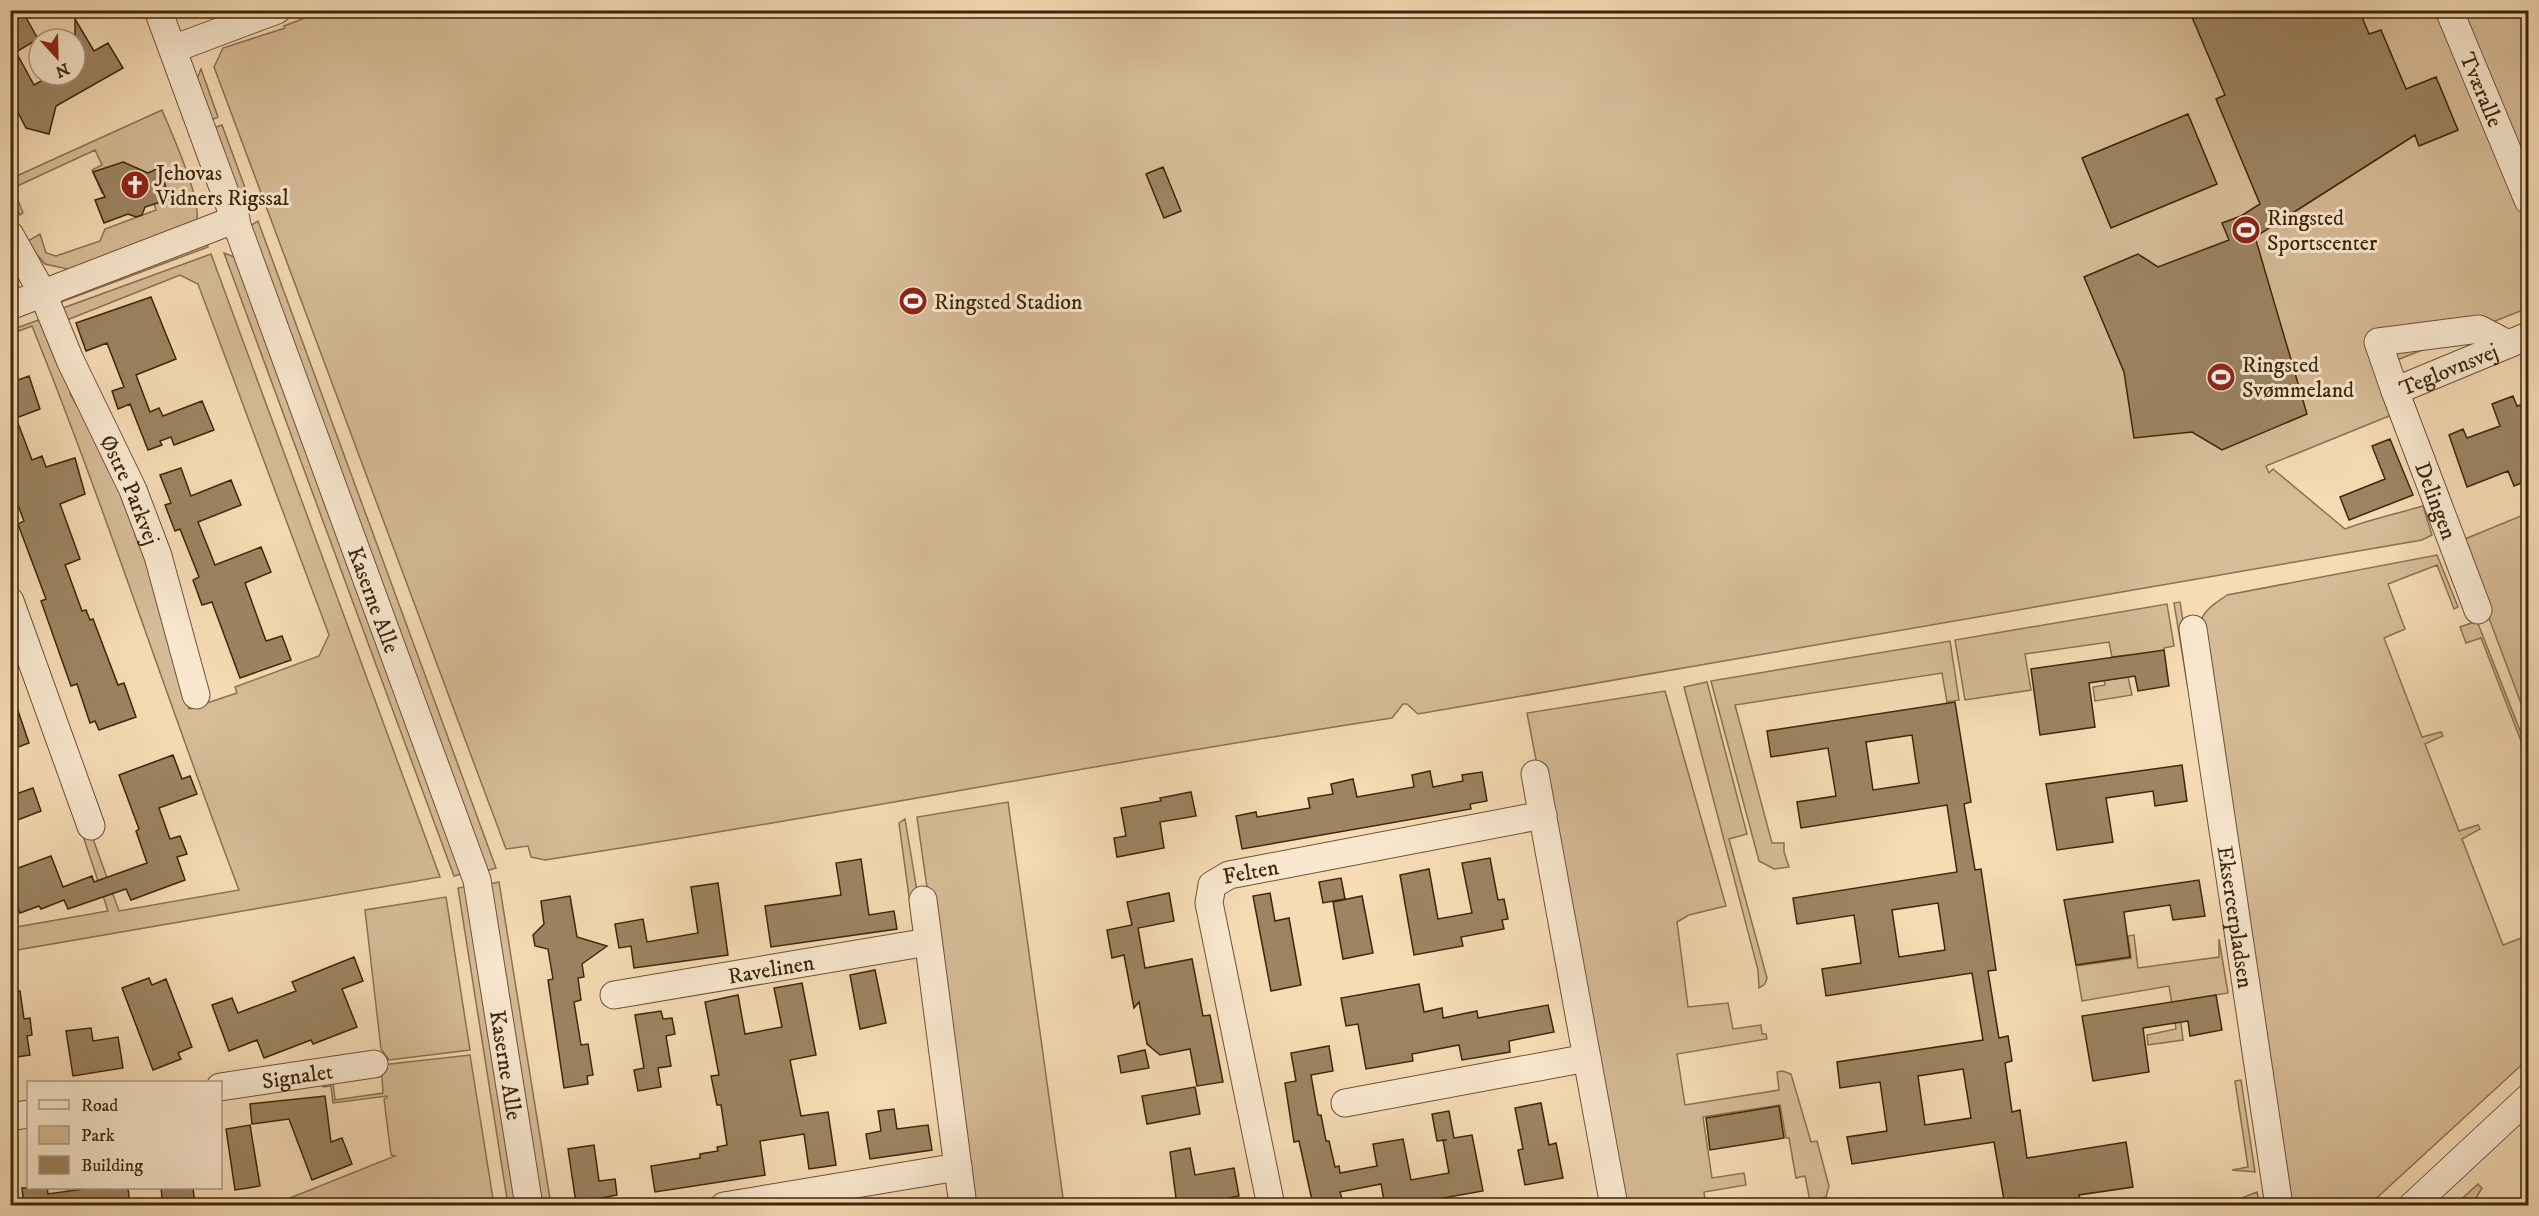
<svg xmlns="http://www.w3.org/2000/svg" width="2539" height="1216" font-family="'IM FELL DW Pica',serif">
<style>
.green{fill:#d7bc98;stroke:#8a7151;stroke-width:1.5}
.building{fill:#9d8463;stroke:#3d260a;stroke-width:1.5;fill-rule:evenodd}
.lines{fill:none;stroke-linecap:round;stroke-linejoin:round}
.minor-casing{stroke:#6b5335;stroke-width:29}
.minor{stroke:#f9e8cf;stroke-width:27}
.labels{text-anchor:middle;stroke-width:6;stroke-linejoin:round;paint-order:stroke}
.street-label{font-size:22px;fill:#3d260a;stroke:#f9e8cf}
.poi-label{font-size:22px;fill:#3d260a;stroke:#f9e8cf;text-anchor:start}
</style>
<rect width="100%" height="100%" fill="#f6dbb5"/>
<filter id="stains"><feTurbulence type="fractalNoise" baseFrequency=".00333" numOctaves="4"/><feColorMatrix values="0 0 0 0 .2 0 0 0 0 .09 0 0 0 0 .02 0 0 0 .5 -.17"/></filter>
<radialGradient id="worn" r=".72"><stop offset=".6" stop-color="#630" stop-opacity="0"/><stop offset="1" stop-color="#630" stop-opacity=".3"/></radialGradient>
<path class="green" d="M326,10L2528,11V308L2377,368L2394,414L2266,466L2269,473L2273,469L2345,529C2371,519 2396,514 2423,506L2432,535L2422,540L1418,714L1407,704H1403L1392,718C1109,761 828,817 545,860L531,857L528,846L506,849L214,67L223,48L285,28L284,26Z
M201,69L218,117L210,121L196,81Z
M162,110C171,132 204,204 196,222L72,270L45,264L26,242L40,234L46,253L56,256L100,241L105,229L156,210L154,204L170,198L159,169L148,173L115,165L102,193L92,170L102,165L95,150L13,188L23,213L20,215L11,199L10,179Z
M222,125L251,204L242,207L213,128Z
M258,221L496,868L486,871L248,227Z
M207,244L208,247L61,302L64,297Z
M224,253L237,258L465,873L454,876Z
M211,254L440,877L11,951V928L108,911L84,839L92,836L119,911L239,890C168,703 107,512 32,326L11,334V330L44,318L75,384L70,394L92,430L140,525L135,535L146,561L155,567L189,709L237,693L235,687L319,656L329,635L198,284L180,275L67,320L63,308Z
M2528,513V722L2460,541Z
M2437,555L2458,607L2454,609L2437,565L2388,584L2405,629L2384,638L2422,737L2441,732L2443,736L2425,744L2459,831L2478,825L2480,829L2462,839L2503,945L2524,937L2528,947V1059L2369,1205H2290L2200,623C2204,609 2216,603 2227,595Z
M2180,602L2193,684L2188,688L2174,603Z
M2167,604L2174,646L2164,648V650L2129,671L2127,655L2112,657L2109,642L2025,654L2031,690L1965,700L1955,640Z
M2477,621L2528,751V759L2481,638L2466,643L2460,627Z
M1950,641L1959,700L1947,702L1942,673L1735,705L1772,843H1784V852L1789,867L1774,869L1759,861L1711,681Z
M2128,677L2132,695L2095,701L2093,687L2105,685L2104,680Z
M1707,682L1747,834L1729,839L1767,978L1765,984L1759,988L1758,970L1684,687Z
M1665,691L1726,906L1689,915L1677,922L1688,1007L1728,1003L1733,1029L1761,1025L1762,1034H1766L1767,1039L1677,1054L1685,1105L1779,1090L1777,1072L1783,1071L1791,1074L1811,1142L1817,1141L1829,1186L1826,1197L1810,1201L1805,1176L1796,1178L1789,1138H1786L1780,1105L1703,1117L1712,1178L1744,1173L1746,1185L1704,1192L1706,1205H1622L1527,713Z
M1008,802L1064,1205H972L917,817Z
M905,819L918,897L914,934L899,823Z
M499,882L551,1205H540L489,884Z
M469,886L520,1205H508L458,888Z
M446,897L470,1050L389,1060L381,1049L365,910Z
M2134,935L2138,968L2219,957V939L2228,993L2191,999L2180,1014L2183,1040L2148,1045L2147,1035L2176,1029L2169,986L2082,1001L2076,966L2131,958L2128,936Z
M470,1055L494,1205L270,1206L395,1156L391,1155L384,1099L387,1098V1096L333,1103L331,1086L323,1087V1083L333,1082L335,1100L383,1093L381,1065Z
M2241,1080L2255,1172L2232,1170L2248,1167L2235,1081Z
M2478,1184L2482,1188L2472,1205H2455Z
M2257,1192L2260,1205H2239L2244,1197Z"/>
<path class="building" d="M2189,10H2359L2369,34L2381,30L2406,89L2436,77L2458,130L2419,146L2415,135L2255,237L2307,414L2222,450L2192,432L2134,438L2124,372L2084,277L2138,254L2158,267L2229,240L2222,223L2241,216L2260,204L2216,99L2225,95Z
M24,14L38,39L16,52L34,85L52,75H75V19L94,51L108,43L123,68L56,106L49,134L26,128L10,97V22Z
M2188,114L2217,184L2111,228L2082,158Z
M123,162L148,173L159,168L170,199L145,207L142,215L136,217L128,214L104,223L95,200L105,197L93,172Z
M1163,167L1181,211L1164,218L1146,174Z
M151,297L176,359L136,375L150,412L159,408L163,416L202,401L214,430L174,445L171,437L160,441L162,445L148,450L130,404L118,409L112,391L124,387L107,343L86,351L76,323Z
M29,376L40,409L16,418L32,460L42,456L46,467L75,458L85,494L60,504L80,559L65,565L66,567L82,611L86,610L90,620L93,619L118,685L124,683L136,717L99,730L95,721L90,723L77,684L71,686L41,601L46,599L18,524L24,521L10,484V383Z
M2513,396L2517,406L2529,402V480L2514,486L2508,471L2467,487L2449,435L2463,429L2467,438L2500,426L2492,404Z
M2390,439L2413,495L2349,520L2340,497L2385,479L2372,446Z
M181,468L191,496L231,480L241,505L198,522L215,565L261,547L271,572L245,583L266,641L282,636L291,660L240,678L212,602L202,605L193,580L199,577L180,529L175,531L165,505L171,503L160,475Z
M2164,650L2169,686L2138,691L2135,676L2089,683L2095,727L2040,735L2031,669Z
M13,696L29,743L10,750V697Z
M1955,702L1971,802L1964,804L1975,870L1981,869L1996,970L1988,971L1999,1038L2008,1036L2012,1061L2005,1063L2012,1112L2020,1110L2027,1158L2126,1142L2133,1187L2079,1195L2081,1206H2005L1994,1142L1852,1164L1847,1137L1887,1131L1880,1082L1840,1088L1837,1062L1983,1040L1972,973L1826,996L1822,969L1861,963L1854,915L1797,924L1793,898L1957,872L1947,805L1801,828L1797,802L1836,796L1828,748L1771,757L1767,731ZM1912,735L1919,783L1873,790L1866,742ZM1938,903L1945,950L1899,957L1892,910ZM1963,1069L1971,1118L1925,1125L1918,1076Z
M173,755L182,779L190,776L197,794L159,808L170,839L180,836L187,854L177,857L185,880L131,900L126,889L68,909L64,900L41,909L39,906L20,913L10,889V871L51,856L63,887L92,876L94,882L147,863L136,831L139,829L119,775Z
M2182,765L2187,801L2155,806L2153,791L2106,798L2113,842L2057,850L2046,784Z
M1430,771L1433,787L1463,781L1462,775L1482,772L1487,801L1470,804L1471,809L1242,849L1236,816L1256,812L1257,817L1310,808L1308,798L1333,794L1331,784L1353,779L1357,797L1414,787L1412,775Z
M33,788L41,811L10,823V796Z
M1191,792L1196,816L1160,822L1164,848L1117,857L1114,838L1126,836L1121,808L1161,801L1160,798Z
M1490,858L1498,900L1504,899L1508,919L1502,920L1504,929L1461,937L1463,946L1414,955L1400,875L1429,869L1438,919L1472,913L1462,863Z
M861,859L869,915L894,911L897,929L771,947L765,906L841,895L836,863Z
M1341,878L1345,899L1323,903L1319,882Z
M2199,880L2205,916L2173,920L2170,905L2124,912L2130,957L2076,965L2064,900Z
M718,883L728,955L634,968L631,946L619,948L615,924L643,919L647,942L698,933L691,887Z
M1169,893L1174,921L1138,928L1145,968L1192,959L1203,1016L1210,1015L1223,1082L1197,1086L1190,1049L1160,1055L1147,1044L1139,1002L1134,1008L1124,955L1112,958L1107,930L1132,925L1127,902Z
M1270,893L1275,921L1289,918L1301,985L1271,991L1253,896Z
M570,896L577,937L607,946L582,964L584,977L578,978L581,1000L574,1002L581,1045L588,1044L593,1075L587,1076L588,1084L564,1088L548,980L553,979L548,949L535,946L533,935L544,924L541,901Z
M1362,896L1373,953L1343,959L1333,902Z
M354,957L363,981L342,989L357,1027L313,1044L311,1040L264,1058L257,1040L229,1051L212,1005L232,998L238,1013L296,991L292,982Z
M875,970L886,1023L860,1029L850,975Z
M149,978L152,985L166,979L192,1047L178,1053L181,1059L153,1070L122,988Z
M802,983L816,1055L790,1060L801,1116L828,1112L836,1165L809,1169L804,1134L760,1141L765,1175L655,1192L651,1166L700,1158V1154L718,1151L717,1147L727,1145L721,1105H717L711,1076L719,1075L705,1002L738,995L745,1034L782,1027L774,988Z
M1419,984L1424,1012L1442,1008L1443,1018L1477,1011L1478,1018L1548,1005L1554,1032L1509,1041L1510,1052L1462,1060L1459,1045L1412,1054L1413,1061L1366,1069L1358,1024L1346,1026L1341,998Z
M10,991H20L24,1019L30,1018L32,1035L27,1036L30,1055L10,1058Z
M2216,995L2222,1030L2190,1036L2188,1021L2143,1028L2149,1072L2093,1081L2082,1016Z
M661,1011L663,1019L672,1018L675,1034L666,1036L671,1066L658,1068L661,1087L638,1091L634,1070L644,1068L635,1015Z
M91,1028L93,1041L118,1037L123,1068L73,1076L66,1031Z
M1329,1046L1333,1071L1311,1075L1318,1115H1321L1326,1141H1329L1335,1167L1339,1166L1340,1173L1377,1166L1373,1144L1403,1139L1411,1180L1449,1173L1443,1140H1447L1437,1141L1432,1114L1449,1111L1454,1138L1472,1135L1483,1191L1415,1203V1206H1385L1381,1184L1340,1192L1342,1199L1313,1205L1299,1141L1294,1142L1285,1083L1296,1081L1291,1053Z
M1145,1050L1149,1068L1121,1073L1118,1056Z
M1195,1087L1200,1114L1147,1124L1142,1096Z
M325,1096L331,1142L342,1138L352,1164L312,1180L289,1119L252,1124L250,1104Z
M1541,1103L1549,1145L1556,1143L1563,1178L1525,1185L1518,1150L1523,1149L1515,1108Z
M1779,1106L1784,1138L1710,1150L1706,1118Z
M894,1109L897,1129L928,1125L932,1150L870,1159L866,1134L881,1131L878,1111Z
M250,1125L260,1186L235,1190L226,1129Z
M594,1145L599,1181L615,1179L617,1195L576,1203L568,1149Z
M1190,1148L1195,1175L1234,1168L1239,1196L1189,1206H1177L1170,1152Z
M22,1188H47L48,1194L90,1188H128L130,1206H24Z
M161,1188H193L195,1206H163Z"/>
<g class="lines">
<g class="minor-casing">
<g id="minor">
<path id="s1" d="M158,10L477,880L529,1206"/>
<path id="s2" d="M2449,10L2528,200"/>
<path d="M173,49L277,10"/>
<path id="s3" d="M10,235L43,294L70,360L133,490L158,556L196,695"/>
<path d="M10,306L236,219"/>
<path id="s4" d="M2508,344L2479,329L2378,342L2395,391L2528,336"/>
<path id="s5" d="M2395,391L2478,610"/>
<path d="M10,601L91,826"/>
<path id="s6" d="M2193,629L2279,1206"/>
<path d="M1535,774L1614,1206"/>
<path d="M923,900L963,1206"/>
<path id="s7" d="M614,995L928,942"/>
<path id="s8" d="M220,1087L374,1064"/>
<path d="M1345,1103L1587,1058"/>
<path d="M10,1117L28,1114"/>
<path d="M724,1206L958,1167"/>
<path id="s9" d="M1271,1206L1209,903L1212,885L1229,875L1543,815"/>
<path d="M2412,1206L2528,1098"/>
</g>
</g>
<use href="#minor" class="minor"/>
</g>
<defs>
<g id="church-disc" transform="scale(1.5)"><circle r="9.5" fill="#8f2418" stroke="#f9e8cf"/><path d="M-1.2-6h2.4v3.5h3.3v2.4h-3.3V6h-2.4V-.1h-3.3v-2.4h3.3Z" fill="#fff"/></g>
<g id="stadium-disc" transform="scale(1.5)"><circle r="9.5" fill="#8f2418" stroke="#f9e8cf"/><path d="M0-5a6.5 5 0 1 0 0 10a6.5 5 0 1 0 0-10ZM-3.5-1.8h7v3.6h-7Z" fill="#fff"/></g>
</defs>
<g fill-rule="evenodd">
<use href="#church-disc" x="135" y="185"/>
<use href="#stadium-disc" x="2246" y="230"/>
<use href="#stadium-disc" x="913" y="301"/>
<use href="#stadium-disc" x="2221" y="377"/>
</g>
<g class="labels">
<g class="street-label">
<text dy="8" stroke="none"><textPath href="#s2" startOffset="86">Tværalle</textPath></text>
<text dy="8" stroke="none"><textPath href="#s4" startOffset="244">Teglovnsvej</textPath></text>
<text dy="8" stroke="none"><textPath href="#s3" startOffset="282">Østre Parkvej</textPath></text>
<text dy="8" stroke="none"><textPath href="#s5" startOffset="117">Delingen</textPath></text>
<text dy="8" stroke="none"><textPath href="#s1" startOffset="628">Kaserne Alle</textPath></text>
<text dy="8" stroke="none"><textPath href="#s9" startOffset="369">Felten</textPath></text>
<text dy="8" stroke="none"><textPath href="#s6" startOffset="291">Eksercerpladsen</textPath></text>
<text dy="8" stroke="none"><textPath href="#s7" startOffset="159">Ravelinen</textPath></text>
<text dy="8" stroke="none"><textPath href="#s1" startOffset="1114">Kaserne Alle</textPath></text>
<text dy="8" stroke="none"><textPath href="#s8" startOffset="78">Signalet</textPath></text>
</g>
<g class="poi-label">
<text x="156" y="180">Jehovas<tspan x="156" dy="25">Vidners Rigssal</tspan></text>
<text x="2267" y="225">Ringsted<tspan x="2267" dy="25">Sportscenter</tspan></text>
<text x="934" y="309">Ringsted Stadion</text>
<text x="2242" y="372">Ringsted<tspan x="2242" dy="25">Svømmeland</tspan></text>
</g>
</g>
<rect width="2539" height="1216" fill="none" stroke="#f6dbb5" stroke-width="36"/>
<rect x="12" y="12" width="2515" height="1192" fill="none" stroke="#3d260a" stroke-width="3"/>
<rect x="18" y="18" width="2503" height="1180" fill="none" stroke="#3d260a" stroke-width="1.5"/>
<rect x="27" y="1081" width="195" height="108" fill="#f9e8cf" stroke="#ae9a80" stroke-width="1.5"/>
<rect x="39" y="1100" width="30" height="9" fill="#f9e8cf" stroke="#ae9a80" stroke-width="1.5"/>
<text x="81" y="1111" font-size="18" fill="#3d260a">Road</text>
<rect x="39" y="1126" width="30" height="18" fill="#d7bc98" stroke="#ae9a80" stroke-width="1.5"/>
<text x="81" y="1141" font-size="18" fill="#3d260a">Park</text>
<rect x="39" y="1156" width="30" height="18" fill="#9d8463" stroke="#ae9a80" stroke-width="1.5"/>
<text x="81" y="1171" font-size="18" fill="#3d260a">Building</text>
<g transform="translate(57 57) rotate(158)"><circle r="28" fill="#f9e8cf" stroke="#ae9a80" stroke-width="1.5"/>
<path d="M0-4.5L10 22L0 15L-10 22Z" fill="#8f2418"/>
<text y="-9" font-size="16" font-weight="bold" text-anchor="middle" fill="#3d260a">N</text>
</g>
<rect width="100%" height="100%" filter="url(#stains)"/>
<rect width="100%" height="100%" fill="url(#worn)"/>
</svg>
